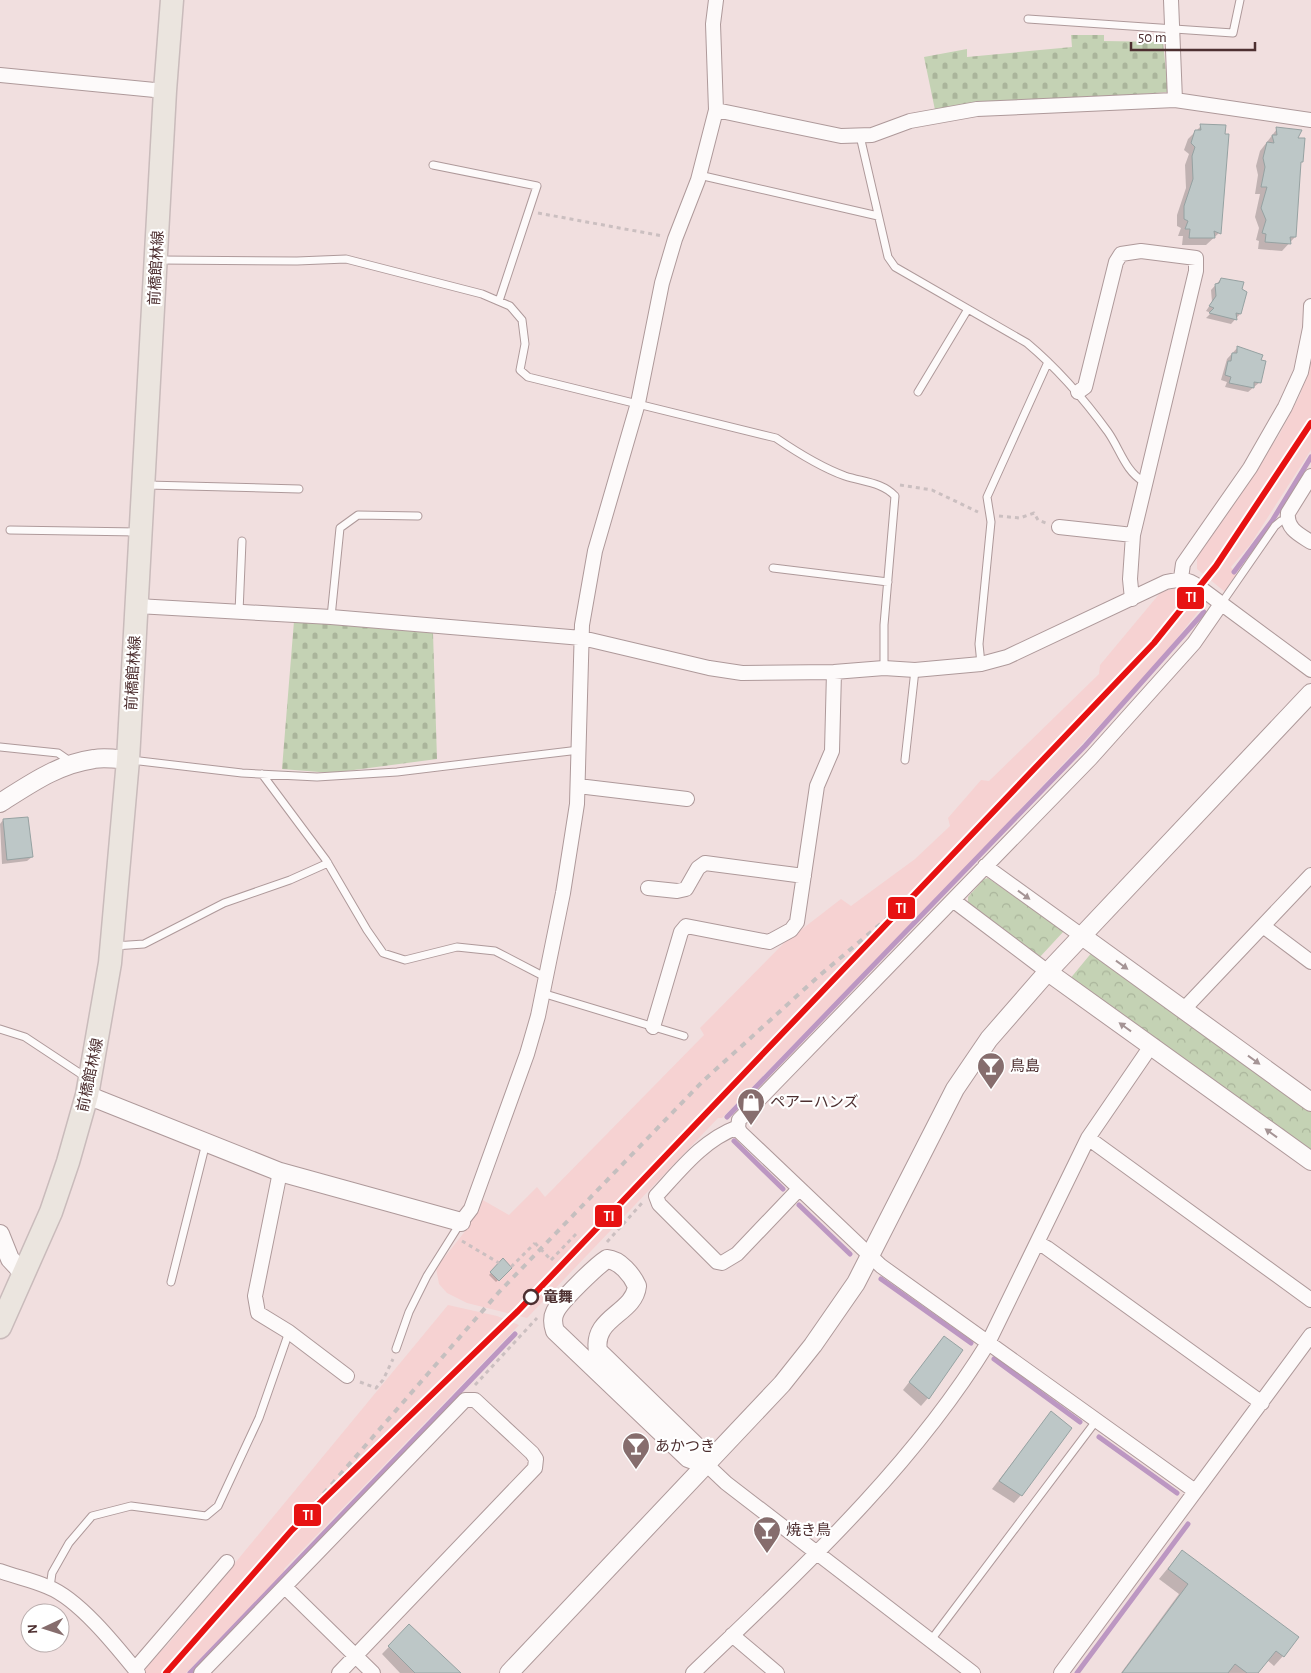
<svg xmlns="http://www.w3.org/2000/svg" width="1311" height="1673" font-family="'Alegreya Sans','Noto Sans JP',sans-serif">
<style>
.built{fill:#f6d2d2}
.forest{fill:url(#forest-crowns)}
.cemetery{fill:url(#cemetery-stones)}
.shadow{fill:#0003}
.lines{fill:none;stroke-linecap:round;stroke-linejoin:round}
.stream{stroke:#bc97c2;stroke-width:5}
.building{fill:#bdc7c7;stroke:#96a2a2}
.service-casing{stroke:#ae999a;stroke-width:9}
.minor-casing{stroke:#ae999a;stroke-width:16}
.tertiary-casing{stroke:#ae999a;stroke-width:20}
.primary-casing{stroke:#c9bbbb;stroke-width:25}
.path{stroke:#cbbfc0;stroke-width:3;stroke-dasharray:4 4;stroke-linecap:butt}
.service{stroke:#fdfafa;stroke-width:7}
.minor{stroke:#fdfafa;stroke-width:14}
.tertiary{stroke:#fdfafa;stroke-width:18}
.primary{stroke:#ebe5df;stroke-width:22}
.rail{stroke:#c5bfbf;stroke-width:4;stroke-dasharray:6 6;stroke-linecap:butt}
.path-bridge{stroke:#cbbfc0;stroke-width:3;stroke-dasharray:4 4;stroke-linecap:butt}
.rail-1-casing{stroke:#fff;stroke-width:10}
.rail-1{stroke:#e71212;stroke-width:6}
.oneway{fill:#a59495}
.stop-dot{fill:#fff;stroke:#4d2f30;stroke-width:2.5}
.labels{text-anchor:middle;stroke-width:4.5;stroke-linejoin:round;paint-order:stroke}
.street-label{font-size:15px;fill:#4d2f30;stroke:#fff}
.poi-label{font-size:15px;fill:#4d2f30;stroke:#fff;text-anchor:start}
.stop-label{font-size:15px;font-weight:bold;fill:#4d2f30;stroke:#fff;text-anchor:start}
.line-badge{stroke:#fff;stroke-width:2}
.badge-label{font-size:14px;text-anchor:middle;font-weight:bold;fill:#fff}
</style>
<defs>
<pattern id="forest-crowns" width="20" height="18" patternUnits="userSpaceOnUse" patternTransform="scale(1.25)"><rect width="20" height="18" fill="#c4d2b4"/><path d="M2 6a3 3 0 1 1 6 0M12 15a3 3 0 1 1 6 0" fill="none" stroke="#aab59b"/></pattern>
<pattern id="cemetery-stones" width="16" height="16" patternUnits="userSpaceOnUse" patternTransform="scale(1.25)"><rect width="16" height="16" fill="#c4d2b4"/><path d="M2 7V4a2 2 0 0 1 4 0v3zM10 15v-3a2 2 0 0 1 4 0v3z" fill="#aab59b"/></pattern>
</defs>
<rect width="100%" height="100%" fill="#f1dfdf"/>
<path class="built" d="M1311,359V450L1250,545L1231,567L1236,575L1225,592L1197,569V555L1279,435L1300,395Z
M1182,585L1204,601L1206,612L1201,608L1155,666L983,849L722,1118H718L527,1318L467,1303L447,1293L439,1284L436,1268L470,1225L481,1199L509,1215L537,1187L545,1197L704,1035L700,1028L784,943L841,899L851,906L915,859L950,826L948,818L981,780L989,781L1099,674L1100,665L1160,593Z
M448,1305L497,1316L519,1325L284,1569L286,1576L274,1589L270,1587L186,1673H142L141,1671L169,1643Z"/>
<path class="forest" d="M988,878L1064,931L1039,958L968,905V897L984,879Z
M1093,951L1311,1109V1153L1069,980Z"/>
<path class="cemetery" d="M1071,35H1104V41L1163,42L1168,92L935,110L924,57L967,49V57L1072,47Z
M294,621L433,633L437,759L331,773L282,769Z"/>
<path class="shadow" d="M1201,126L1219,233L1206,245H1182L1183,236H1178L1181,228L1177,226V215L1186,188L1185,165L1189,154L1184,150L1188,139Z
M1277,129L1296,140L1302,161L1300,163L1295,237L1282,251L1258,249L1259,241L1256,240L1259,228L1255,217L1260,194H1255L1258,175L1256,166L1260,151Z
M1221,279L1240,314L1231,324L1206,318L1211,313L1206,311L1212,302L1211,290Z
M1238,347L1259,361L1260,382L1248,392L1225,387L1227,382L1221,380L1227,359Z
M3,820L32,857L27,861L2,864L0,824Z
M503,1260L510,1268L496,1282L489,1275Z
M944,1337L928,1398L921,1406L903,1390Z
M1051,1413L1021,1495L1014,1503L992,1489Z
M1182,1551L1283,1656L1274,1666L1267,1660L1257,1673H1121L1179,1594L1159,1579Z
M409,1626L459,1673H400L382,1654Z"/>
<g class="lines">
<path class="stream" d="M1234,572L1272,521L1311,457
M727,1117L1085,746L1204,612
M734,1141L783,1189
M799,1205L850,1254
M881,1279L971,1343
M994,1359L1080,1422
M1099,1437L1177,1493
M190,1673L515,1334
M1077,1673L1188,1524"/>
</g>
<path class="building" d="M1200,124L1226,125L1225,134H1229L1221,234L1214,231L1215,238H1189L1190,229H1185L1188,221L1184,219V206L1193,179L1192,156L1195,147L1191,143L1195,130H1201Z
M1276,127L1302,130L1298,138H1305L1303,162H1301L1296,237H1290L1291,244L1265,242L1266,234L1262,233L1266,220L1261,208L1267,187H1261L1265,167L1263,158L1267,142L1274,143L1272,135H1277Z
M1221,278L1244,282L1242,289L1247,292L1241,314L1236,313L1237,320L1209,313L1214,308L1209,306L1216,296L1215,284L1219,283Z
M1237,346L1263,355L1261,360L1266,361L1261,383L1254,382V388L1229,383L1231,377L1225,375L1228,361H1231L1232,353H1237Z
M28,817L33,857L7,860L3,819Z
M503,1258L512,1268L499,1281L490,1272Z
M944,1336L963,1350L929,1399L909,1382Z
M1051,1411L1072,1428L1022,1496L999,1481Z
M1182,1550L1299,1637L1284,1657L1276,1651L1258,1673H1247L1235,1664L1228,1673H1122L1188,1584L1168,1569Z
M409,1624L461,1673H415L388,1646Z"/>
<g class="lines">
<g class="service-casing">
<path id="service" d="M1028,19L1233,33L1240,0
M860,136L888,257L895,267L1027,343C1058,369 1084,399 1108,432C1120,449 1125,471 1144,482
M433,165L537,186L499,301
M699,175L878,216
M160,260L297,261L346,259L482,294L510,306L522,320L525,344L520,370L528,377L776,438C798,453 820,467 845,476C863,482 882,482 895,496L884,625V668
M918,392L968,309
M147,485L299,489
M10,530L138,532
M773,568L888,582
M1221,604L1275,526L1281,521L1287,520
M239,612L242,541
M331,617L340,528L358,515L418,516
M981,664L979,644L991,522L987,497L1048,362
M0,747L58,753L71,762
M131,760L242,773L317,777L397,772L579,750
M905,760L915,670
M262,774L326,860L367,930L383,953L405,960L457,947L495,951L545,977
M114,946L144,944L224,903L290,880L328,863
M542,993L684,1036
M0,1029L25,1037L87,1078
M171,1282L206,1143
M396,1349L409,1312L427,1276L461,1222
M50,1587L52,1573L69,1543L92,1516L131,1506L206,1516L218,1506L259,1418L289,1332
M931,1640L1096,1421"/>
</g>
<g class="minor-casing">
<path id="minor" d="M1171,0L1175,100
M0,75L165,91
M716,110L841,136L872,135L910,121L977,109L1175,100L1311,120
M1078,392L1085,387L1116,262L1121,254L1141,251L1196,258V271L1133,535L1130,579L1132,599
M1311,476L1288,513C1286,529 1300,535 1311,542
M1059,527L1133,535
M1181,578L1183,564L1250,468L1285,407L1301,372L1310,328L1311,306
M137,606L331,617L582,638L709,668L742,673L834,672L884,668L915,670L981,664L1007,657L1166,582C1180,579 1187,578 1199,587L1311,670
M578,786L687,799
M985,866L1082,936
M648,888L677,891L686,889L698,868L705,863L804,876
M954,901L1048,972
M1263,926L1311,962
M1184,1009L1311,875
M653,1027L681,932L686,926L769,942L791,930L797,922L817,786L832,751L834,672
M738,1127C703,1140 681,1169 656,1196L659,1204L717,1262L722,1263L737,1254L799,1189
M1088,1138L1311,1300
M280,1172L255,1296L258,1313L289,1332L347,1376
M461,1222L471,1209L527,1054L538,1016L563,893L577,804L582,625L595,551L638,403L662,283L675,239L698,180L716,110L713,24L716,0
M1038,1243L1047,1248L1262,1403
M707,1465L726,1483L973,1673
M1195,1491L881,1266L740,1132L738,1127L739,1120L1091,758L1194,643L1221,604
M0,1571C16,1577 33,1580 48,1587C79,1599 117,1647 138,1673
M285,1587L373,1673
M732,1635L777,1673
M135,1669L227,1562
M201,1673L465,1400H475L532,1453L536,1459L535,1468L339,1673
M693,1673C799,1571 910,1470 988,1343L1088,1138L1151,1046
M1061,1673L1311,1335"/>
</g>
<g class="tertiary-casing">
<path id="tertiary" d="M0,803C30,784 58,764 94,759C105,757 117,759 128,760
M1082,936L1311,1102
M1048,972L1311,1161
M87,1095L280,1172L461,1222
M0,1234L10,1259L24,1274
M607,1259C620,1260 632,1275 637,1286C634,1314 592,1317 598,1351L698,1448L707,1465L688,1458L555,1331C553,1325 552,1318 555,1312C560,1301 596,1266 607,1259Z
M509,1673L782,1384L813,1345L856,1283L955,1089L989,1039L1043,977L1311,693"/>
</g>
<g class="primary-casing">
<path id="primary" d="M0,1327L51,1212L68,1162L87,1095L110,963L128,760L165,91L172,0"/>
</g>
<path class="path" d="M538,213L663,236
M900,485L932,490L978,512
M999,516L1020,518L1034,513L1038,520L1046,523
M462,1241L499,1263
M607,1242L643,1202
M551,1260L576,1234
M511,1267L535,1243
M360,1382L376,1388L383,1380L393,1359
M475,1385L537,1318"/>
<use href="#service" class="service"/>
<use href="#minor" class="minor"/>
<use href="#tertiary" class="tertiary"/>
<use href="#primary" class="primary"/>
<path class="rail" d="M292,1530L499,1292L703,1081L820,975L921,890"/>
<path class="path-bridge" d="M535,1243L551,1260"/>
<g class="rail-1-casing">
<path id="rail-1" d="M166,1673L292,1530L518,1311L1154,643L1216,566L1311,423"/>
</g>
<use href="#rail-1" class="rail-1"/>
</g>
<defs><path id="oneway-solid" d="M-6-.8H1V-3.2L6.5 0L1 3.2V.8H-6Z" transform="scale(1.25)"/></defs>
<g class="oneway">
<use href="#oneway-solid" transform="translate(1024 895) rotate(36)"/>
<use href="#oneway-solid" transform="translate(1122 965) rotate(36)"/>
<use href="#oneway-solid" transform="translate(1125 1027) rotate(-144)"/>
<use href="#oneway-solid" transform="translate(1254 1060) rotate(36)"/>
<use href="#oneway-solid" transform="translate(1271 1133) rotate(-144)"/>
</g>
<defs>
<g id="bar-pin" transform="scale(1.4375)"><path d="M0 17L-7.5 6A9.5 9.5 0 1 1 7.5 6Z" fill="#866d6d" stroke="#fff"/><path d="M-6-5H6L.8 .8V4.5H3.5V6h-7V4.5H-.8V.8Z" fill="#fff"/></g>
<g id="shop-pin" transform="scale(1.4375)"><path d="M0 17L-7.5 6A9.5 9.5 0 1 1 7.5 6Z" fill="#866d6d" stroke="#fff"/><path d="M-5-2.5h2.3a2.7 3.5 0 0 1 5.4 0H5L5.5 6h-11ZM-1.5-2.5h3a1.5 2.3 0 0 0-3 0Z" fill="#fff"/></g>
</defs>
<g fill-rule="evenodd">
<use href="#bar-pin" x="991" y="1066"/>
<use href="#shop-pin" x="751" y="1102"/>
<use href="#bar-pin" x="636" y="1446"/>
<use href="#bar-pin" x="767" y="1530"/>
</g>
<circle class="stop-dot" cx="531" cy="1297" r="7"/>
<g class="labels">
<g class="street-label">
<text transform="translate(156 268) rotate(-87)" y="5">前橋館林線</text>
<text transform="translate(133 673) rotate(-87)" y="5">前橋館林線</text>
<text transform="translate(90 1075) rotate(-78)" y="5">前橋館林線</text>
</g>
<g class="poi-label">
<text x="1010" y="1071">鳥島</text>
<text x="770" y="1107">ペアーハンズ</text>
<text x="655" y="1451">あかつき</text>
<text x="786" y="1535">焼き鳥</text>
</g>
<g class="stop-label">
<text x="543" y="1302">竜舞</text>
</g>
</g>
<g class="line-badge">
<rect x="1176" y="586" width="29" height="24" rx="5" fill="#e71212"/>
<rect x="887" y="896" width="29" height="24" rx="5" fill="#e71212"/>
<rect x="594" y="1204" width="29" height="24" rx="5" fill="#e71212"/>
<rect x="293" y="1503" width="29" height="24" rx="5" fill="#e71212"/>
</g>
<g class="badge-label">
<text x="1191" y="602">TI</text>
<text x="901" y="913">TI</text>
<text x="609" y="1221">TI</text>
<text x="308" y="1520">TI</text>
</g>
<g transform="translate(45 1628) rotate(266)"><circle r="24" fill="#ffffff" stroke="#b8acac"/>
<path d="M0-4L9 19L0 12L-9 19Z" fill="#866d6d"/>
<text y="-8" font-size="14" font-weight="bold" text-anchor="middle" fill="#4d2f30">N</text>
</g>
<path d="M1131 42v8h124v-8" fill="none" stroke="#4d2f30" stroke-width="2.5"/>
<text x="1138" y="42" font-size="15" fill="#4d2f30" stroke="#ffffff" stroke-width="4" paint-order="stroke">50 m</text>
</svg>
